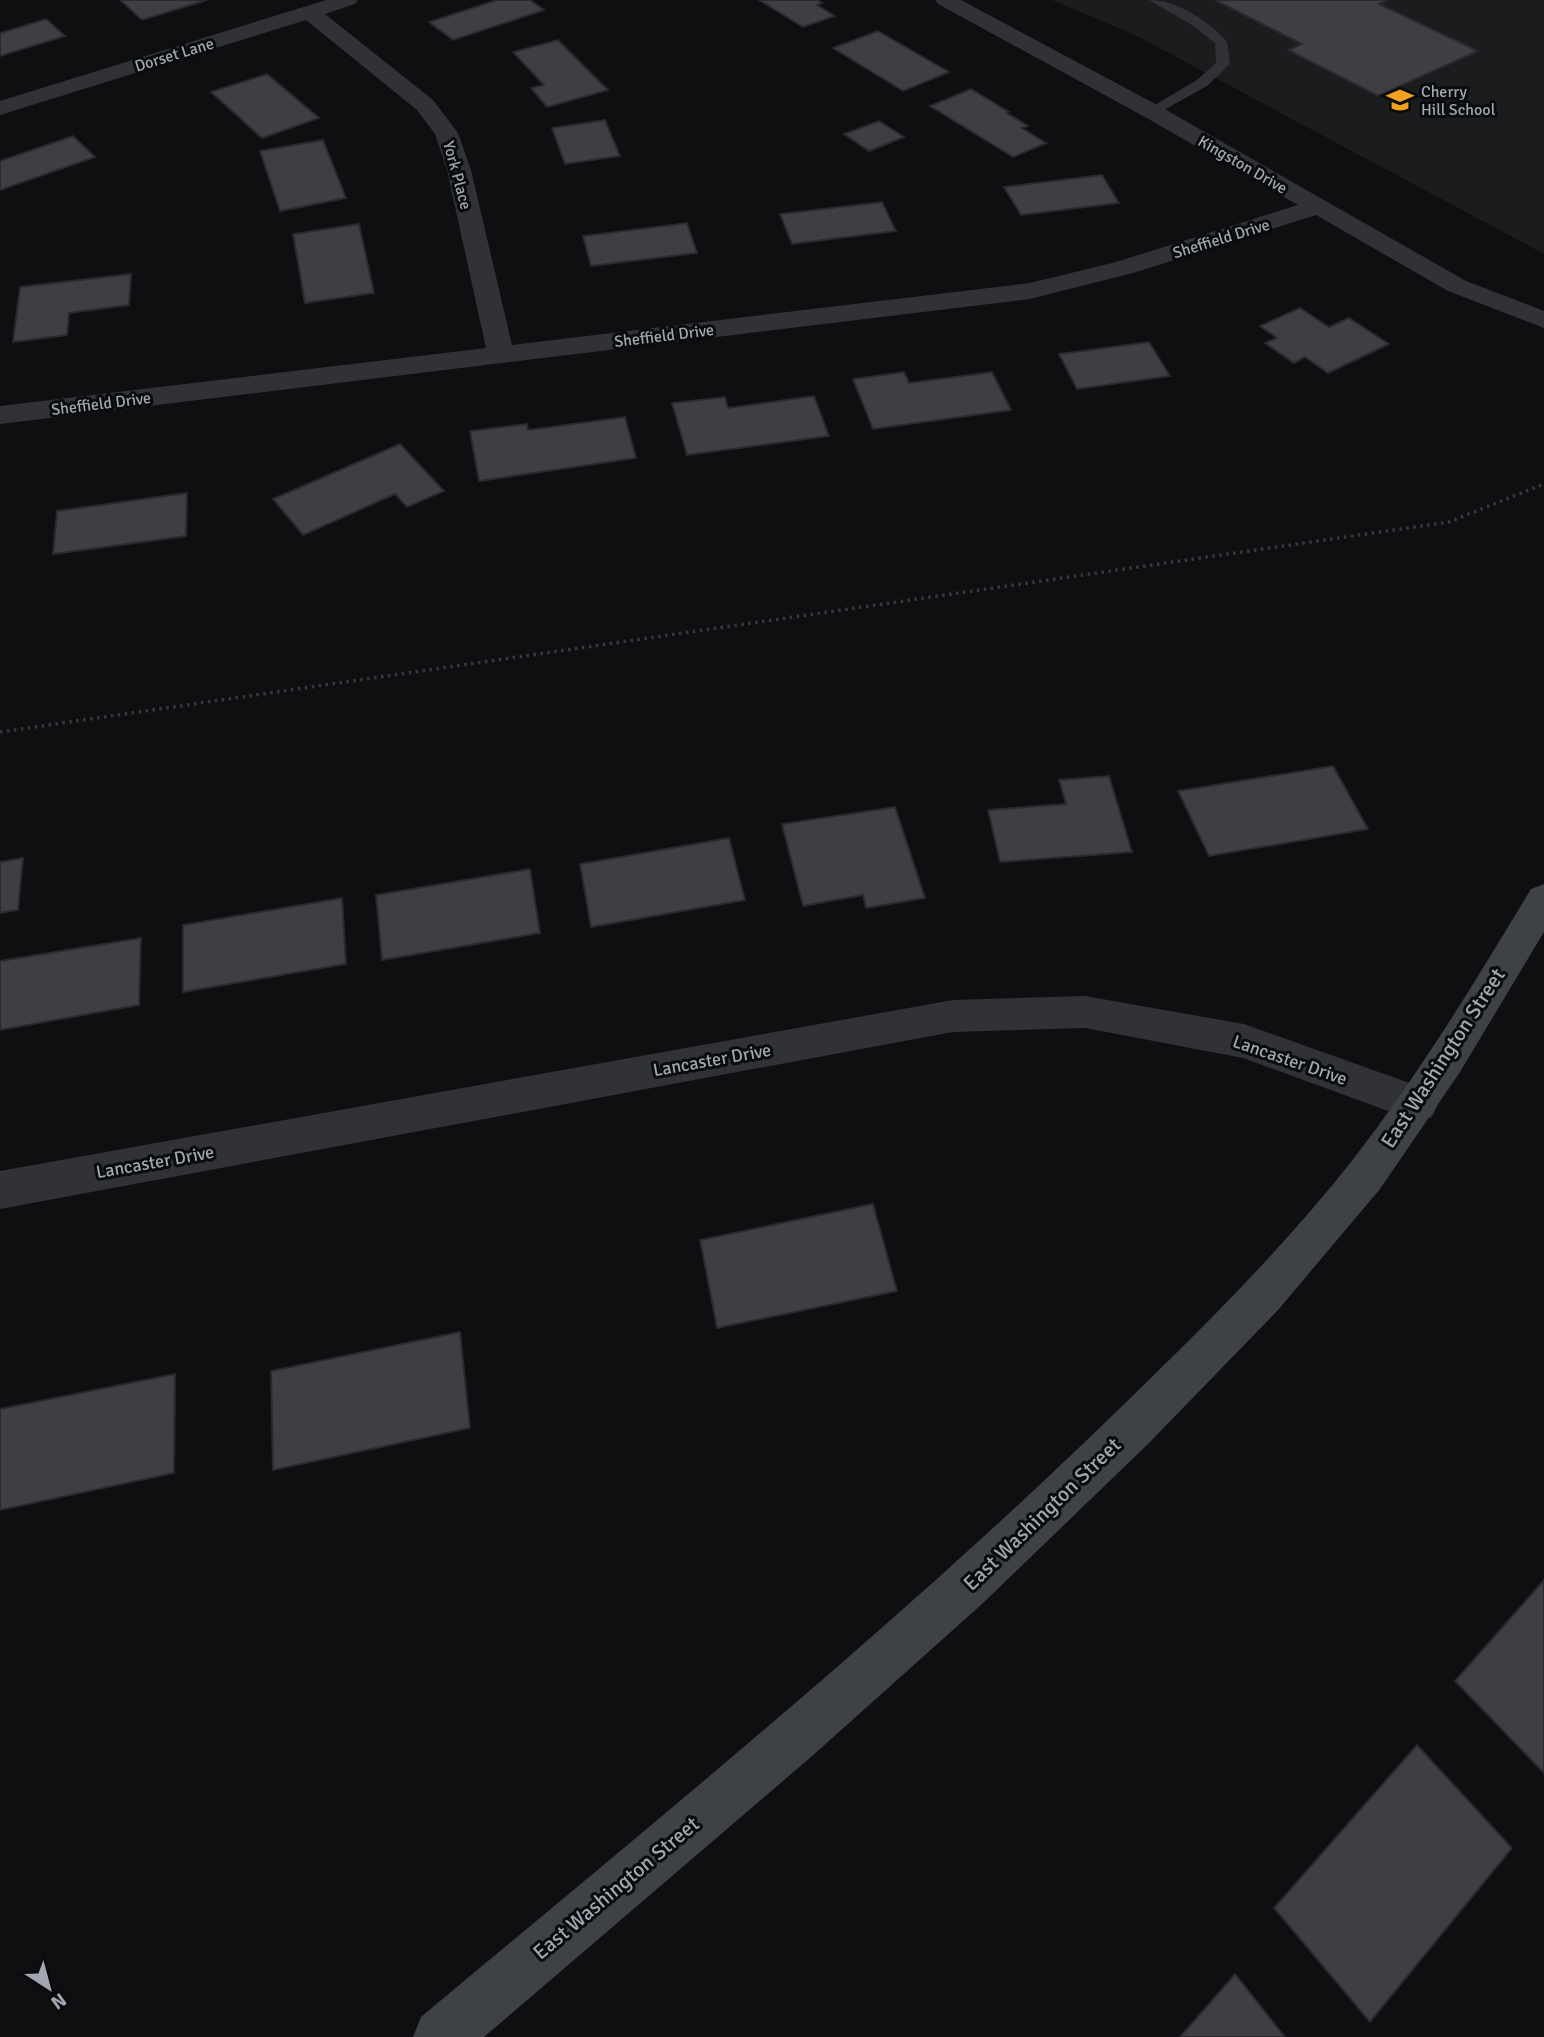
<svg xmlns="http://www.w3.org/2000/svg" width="1544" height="2037" font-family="Signika,sans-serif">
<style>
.built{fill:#1b1c1e}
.building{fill:#3e3f44;stroke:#292a2d;stroke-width:2}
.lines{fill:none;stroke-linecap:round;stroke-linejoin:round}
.path{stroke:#36393d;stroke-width:3.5;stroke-dasharray:2.5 4.5;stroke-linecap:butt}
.lane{fill:#303236;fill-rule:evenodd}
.street{fill:#303236;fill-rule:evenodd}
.secondary{fill:#3e4146;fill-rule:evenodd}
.labels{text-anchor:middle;stroke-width:6;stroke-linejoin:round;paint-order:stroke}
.far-street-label{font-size:16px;fill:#a0a7b2;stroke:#0a0b0c}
.far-poi-label{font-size:16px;fill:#a0a7b2;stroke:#0a0b0c;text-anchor:start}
.street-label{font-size:18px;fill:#a0a7b2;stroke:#0a0b0c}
.near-street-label{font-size:21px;fill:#a0a7b2;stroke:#0a0b0c}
</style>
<rect width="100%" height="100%" fill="#0f0f11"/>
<path class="built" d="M1052,0H1544V254L1137,36Z"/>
<path class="building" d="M120,0H207L142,20Z
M497,0H530L544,10L453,40L429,22Z
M759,0H818L822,3L817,5L835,16L803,27Z
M1215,0H1387L1379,4L1478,51L1378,96L1288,50L1302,44Z
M46,19L65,36L0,56V33Z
M878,31L949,72L903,91L833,48Z
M558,40L608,90L547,107L531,88L544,85L513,52Z
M267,74L319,118L262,138L211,92Z
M971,89L1009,112L1007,113L1028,126L1022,128L1046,143L1013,157L930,106Z
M605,120L620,156L565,164L552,128Z
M879,121L904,137L869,151L844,134Z
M73,136L95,157L0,190V161Z
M323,140L346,198L280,211L260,151Z
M1102,175L1119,203L1021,215L1004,187Z
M882,202L896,231L792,244L780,214Z
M687,223L697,253L591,266L583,236Z
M359,224L374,293L305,303L293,234Z
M131,274L129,305L69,313L67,335L13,342L20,287Z
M1300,308L1329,327L1349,318L1389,344L1328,373L1305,357L1294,363L1265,343L1277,338L1260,326Z
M1149,342L1170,376L1077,389L1059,354Z
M904,372L909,383L992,372L1011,410L873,429L853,379Z
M814,396L829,436L687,455L672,403L725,397L728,408Z
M625,417L636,458L479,481L470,431L527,424L528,430Z
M400,444L444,491L407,507L395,494L303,535L273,499Z
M187,493L186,536L53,554L57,511Z
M1333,766L1368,829L1209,856L1178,791Z
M1109,776L1132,852L1000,862L988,810L1066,804L1059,780Z
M895,807L925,898L866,908L863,895L803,906L782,824Z
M729,838L745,900L591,927L580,864Z
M23,858L18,910L0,913V862Z
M530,869L540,933L382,960L376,895Z
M342,898L346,964L183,992V925Z
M141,938L139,1005L0,1030V961Z
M873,1204L897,1291L717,1328L700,1240Z
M460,1332L470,1428L273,1470L271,1371Z
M175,1374L174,1473L0,1510V1409Z
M1544,1580V1773L1455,1681Z
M1417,1745L1512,1848L1370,2022L1274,1908Z
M1235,1974L1285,2037H1180Z"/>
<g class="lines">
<path class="path" d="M0,732L1449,522L1544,484"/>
<path class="lane" d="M1149,0C1177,0 1209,21 1227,42L1230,64L1207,86L1153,116L1146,112L1148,109L1197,80L1216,63L1215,43L1192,25Z"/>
<path class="street" d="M326,0H358L355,4L325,14L433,100L458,133L471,170L512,345L1030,283L1116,262L1298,205L1145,117L938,4L935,0H961L1161,107L1466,281L1544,311V328L1448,291L1316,215L1133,273L1030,299L0,424V406L486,348L447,170L435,134L417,110L306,20L0,115V101Z
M1085,996L1244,1024L1432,1091L1438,1104L1432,1117L1418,1122L1243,1058L1085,1028L953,1032L0,1209V1171L953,1000Z"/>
<path class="secondary" d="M1544,884V932L1460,1072L1380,1189L1278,1310L1148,1444L982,1604L811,1757L484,2037H413L421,2017C646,1829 874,1644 1086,1441C1178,1352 1271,1263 1351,1162C1418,1076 1475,982 1531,889Z"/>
</g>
<defs>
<g id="school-bare" transform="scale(2.1)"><path d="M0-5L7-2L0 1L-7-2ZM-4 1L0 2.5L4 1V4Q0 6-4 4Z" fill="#f6a022" stroke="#0a0b0c" stroke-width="2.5" paint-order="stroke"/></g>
</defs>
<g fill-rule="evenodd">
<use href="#school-bare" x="1400" y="100"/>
</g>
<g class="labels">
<g class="far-street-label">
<text transform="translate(174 54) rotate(-17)" y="6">Dorset Lane</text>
<text transform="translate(1243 164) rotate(30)" y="6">Kingston Drive</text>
<text transform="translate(458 175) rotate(75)" y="6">York Place</text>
<text transform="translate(1221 238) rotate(-17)" y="6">Sheffield Drive</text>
<text transform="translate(664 335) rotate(-7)" y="6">Sheffield Drive</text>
<text transform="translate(101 403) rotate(-7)" y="6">Sheffield Drive</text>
</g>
<g class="far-poi-label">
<text x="1421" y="97">Cherry<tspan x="1421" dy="18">Hill School</tspan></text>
</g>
<g class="street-label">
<text transform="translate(712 1060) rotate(-10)" y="6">Lancaster Drive</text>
<text transform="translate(1290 1060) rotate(19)" y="6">Lancaster Drive</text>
<text transform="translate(155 1162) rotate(-10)" y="6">Lancaster Drive</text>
</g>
<g class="near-street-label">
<text transform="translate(1443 1058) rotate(-57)" y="7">East Washington Street</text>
<text transform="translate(1042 1514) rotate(-44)" y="7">East Washington Street</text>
<text transform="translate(616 1888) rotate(-40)" y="7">East Washington Street</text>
</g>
</g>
<g transform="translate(49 1988) rotate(144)" stroke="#0a0b0c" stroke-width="5" paint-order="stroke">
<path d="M0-5L12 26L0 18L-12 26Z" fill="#a0a7b2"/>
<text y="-10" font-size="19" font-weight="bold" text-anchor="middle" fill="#a0a7b2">N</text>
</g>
</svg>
